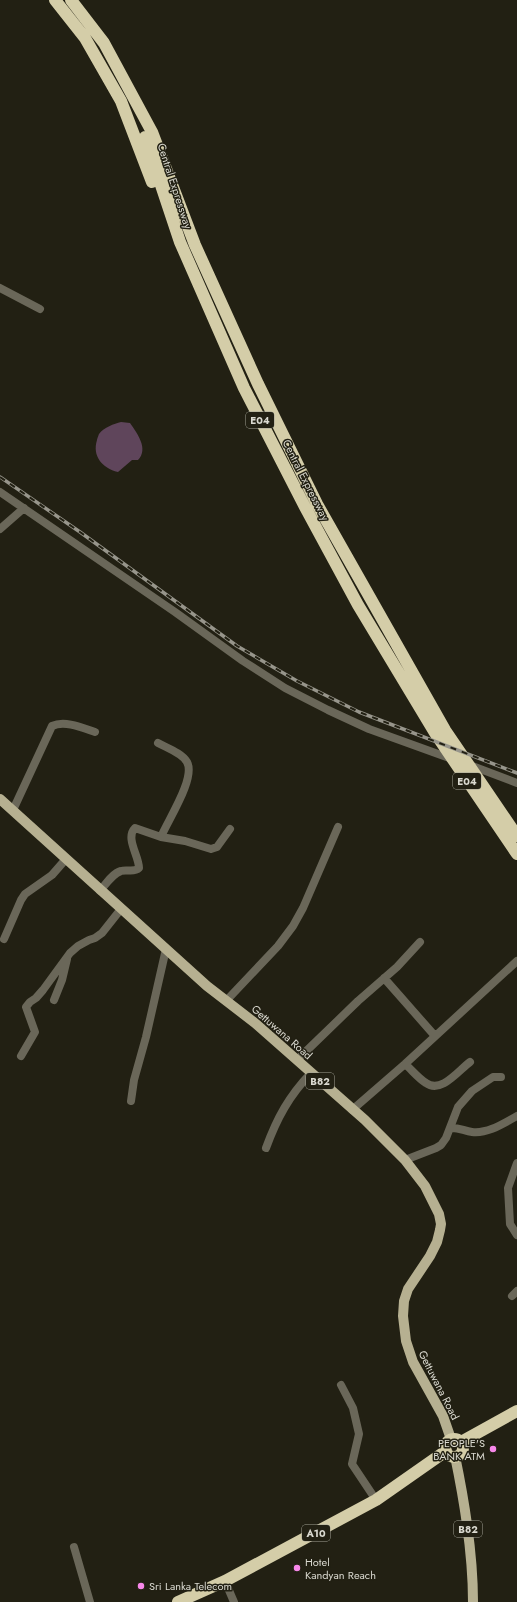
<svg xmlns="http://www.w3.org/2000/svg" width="517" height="1602" font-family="Jost,sans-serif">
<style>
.forest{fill:#5f455b}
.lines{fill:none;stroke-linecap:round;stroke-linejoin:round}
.minor{stroke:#6a6759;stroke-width:8}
.major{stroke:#b6b091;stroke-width:10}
.highway{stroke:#d4cda8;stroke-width:12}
.rail-casing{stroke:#97958b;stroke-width:3.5}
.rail{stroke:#222013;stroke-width:2;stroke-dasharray:6;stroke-linecap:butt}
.poi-dot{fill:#f888ea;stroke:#222013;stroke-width:1.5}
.labels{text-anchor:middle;stroke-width:3;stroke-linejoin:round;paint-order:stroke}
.shield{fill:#222013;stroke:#a3a297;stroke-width:1}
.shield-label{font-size:10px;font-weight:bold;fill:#dad9d0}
.street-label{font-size:11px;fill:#dad9d0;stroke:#222013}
.poi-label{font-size:11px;fill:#dad9d0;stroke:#222013;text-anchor:start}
</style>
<rect width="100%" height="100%" fill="#222013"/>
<path class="forest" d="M121,422L130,423C137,433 149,449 138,460H132L118,472C102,468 92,456 97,440C97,439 99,434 99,434C104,427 114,424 121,422Z"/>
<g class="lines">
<path class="minor" d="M0,288L40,309
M0,492L175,612L243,661L285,688L328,710L369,729L452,759
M0,529L24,508
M158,743C167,748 182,753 187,762C196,778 168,820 161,837
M467,764L517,783
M13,810L52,726C65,720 83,728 95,732
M100,891C105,885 113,873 121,871C127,869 134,873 139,868C139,856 125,838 135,828L161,837L185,841L211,849L217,847L230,829
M4,939L21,900L25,894L52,875L66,859
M384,978L435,1036
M54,1000L62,980L67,959
M226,1001L278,946L293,926L303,908L338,827
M21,1056L35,1032L26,1007L30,1002L36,998L43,990L70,953L78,946L89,940L95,938L102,933L121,909
M297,1060L358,1001L397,967L420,942
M405,1064C412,1070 418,1078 426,1083C441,1094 458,1071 470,1062
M131,1101L134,1080L146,1037L166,949
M352,1110L405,1064L517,961
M450,1128C458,1127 464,1131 472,1132C488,1134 504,1123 517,1116
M266,1148C277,1118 289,1096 311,1073
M405,1160L436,1148L441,1145L446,1138L458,1107L472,1091L493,1077H501
M517,1163L508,1188L510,1224L517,1235
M512,1296L517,1291
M341,1385L353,1408L359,1434L352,1464L376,1500
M74,1547L90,1602
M225,1581L234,1602"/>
<path class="major" d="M0,799L207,986L255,1023L365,1120L405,1160L425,1186L439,1214L441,1224L440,1230L437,1242L430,1256L408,1289L404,1301L403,1316L406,1341L413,1362L443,1416L451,1439
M455,1456C465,1504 473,1553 473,1602"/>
<path class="highway" d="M55,0L85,38L121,101L152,182
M71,0L104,43L152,132L195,245L258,384L317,504L445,730L517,836
M145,137L180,242L244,388L305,507L358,605L435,733L517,854
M445 1448a9 9 0 1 1 18 0a9 9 0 1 1-18 0Z
M461,1442L517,1411
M178,1602L225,1581L376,1500L446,1451"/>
<g class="rail-casing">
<path id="rail" d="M0,477L80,532L237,646L297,681L359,712L517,773"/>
</g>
<use href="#rail" class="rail"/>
</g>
<g class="poi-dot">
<circle cx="493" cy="1449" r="4"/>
<circle cx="297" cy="1568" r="4"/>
<circle cx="141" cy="1586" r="4"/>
</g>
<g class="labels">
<g class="shield">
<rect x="246" y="412" width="28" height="16" rx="3"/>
<rect x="453" y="773" width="28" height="16" rx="3"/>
<rect x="306" y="1073" width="28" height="16" rx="3"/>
<rect x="454" y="1521" width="28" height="16" rx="3"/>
<rect x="302" y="1525" width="28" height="16" rx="3"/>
</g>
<g class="shield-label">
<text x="260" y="424">E04</text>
<text x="467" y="785">E04</text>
<text x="320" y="1085">B82</text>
<text x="468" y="1533">B82</text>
<text x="316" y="1537">A10</text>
</g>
<g class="street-label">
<text transform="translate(175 186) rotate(72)" y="4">Central Expressway</text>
<text transform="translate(306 480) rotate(63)" y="4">Central Expressway</text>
<text transform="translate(282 1032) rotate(41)" y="4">Gettuwana Road</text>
<text transform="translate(439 1385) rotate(63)" y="4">Gettuwana Road</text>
</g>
<g class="poi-label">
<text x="485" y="1447" text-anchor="end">PEOPLE'S<tspan x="485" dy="13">BANK ATM</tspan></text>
<text x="305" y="1566">Hotel<tspan x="305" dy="13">Kandyan Reach</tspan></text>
<text x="149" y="1590">Sri Lanka Telecom</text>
</g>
</g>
</svg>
